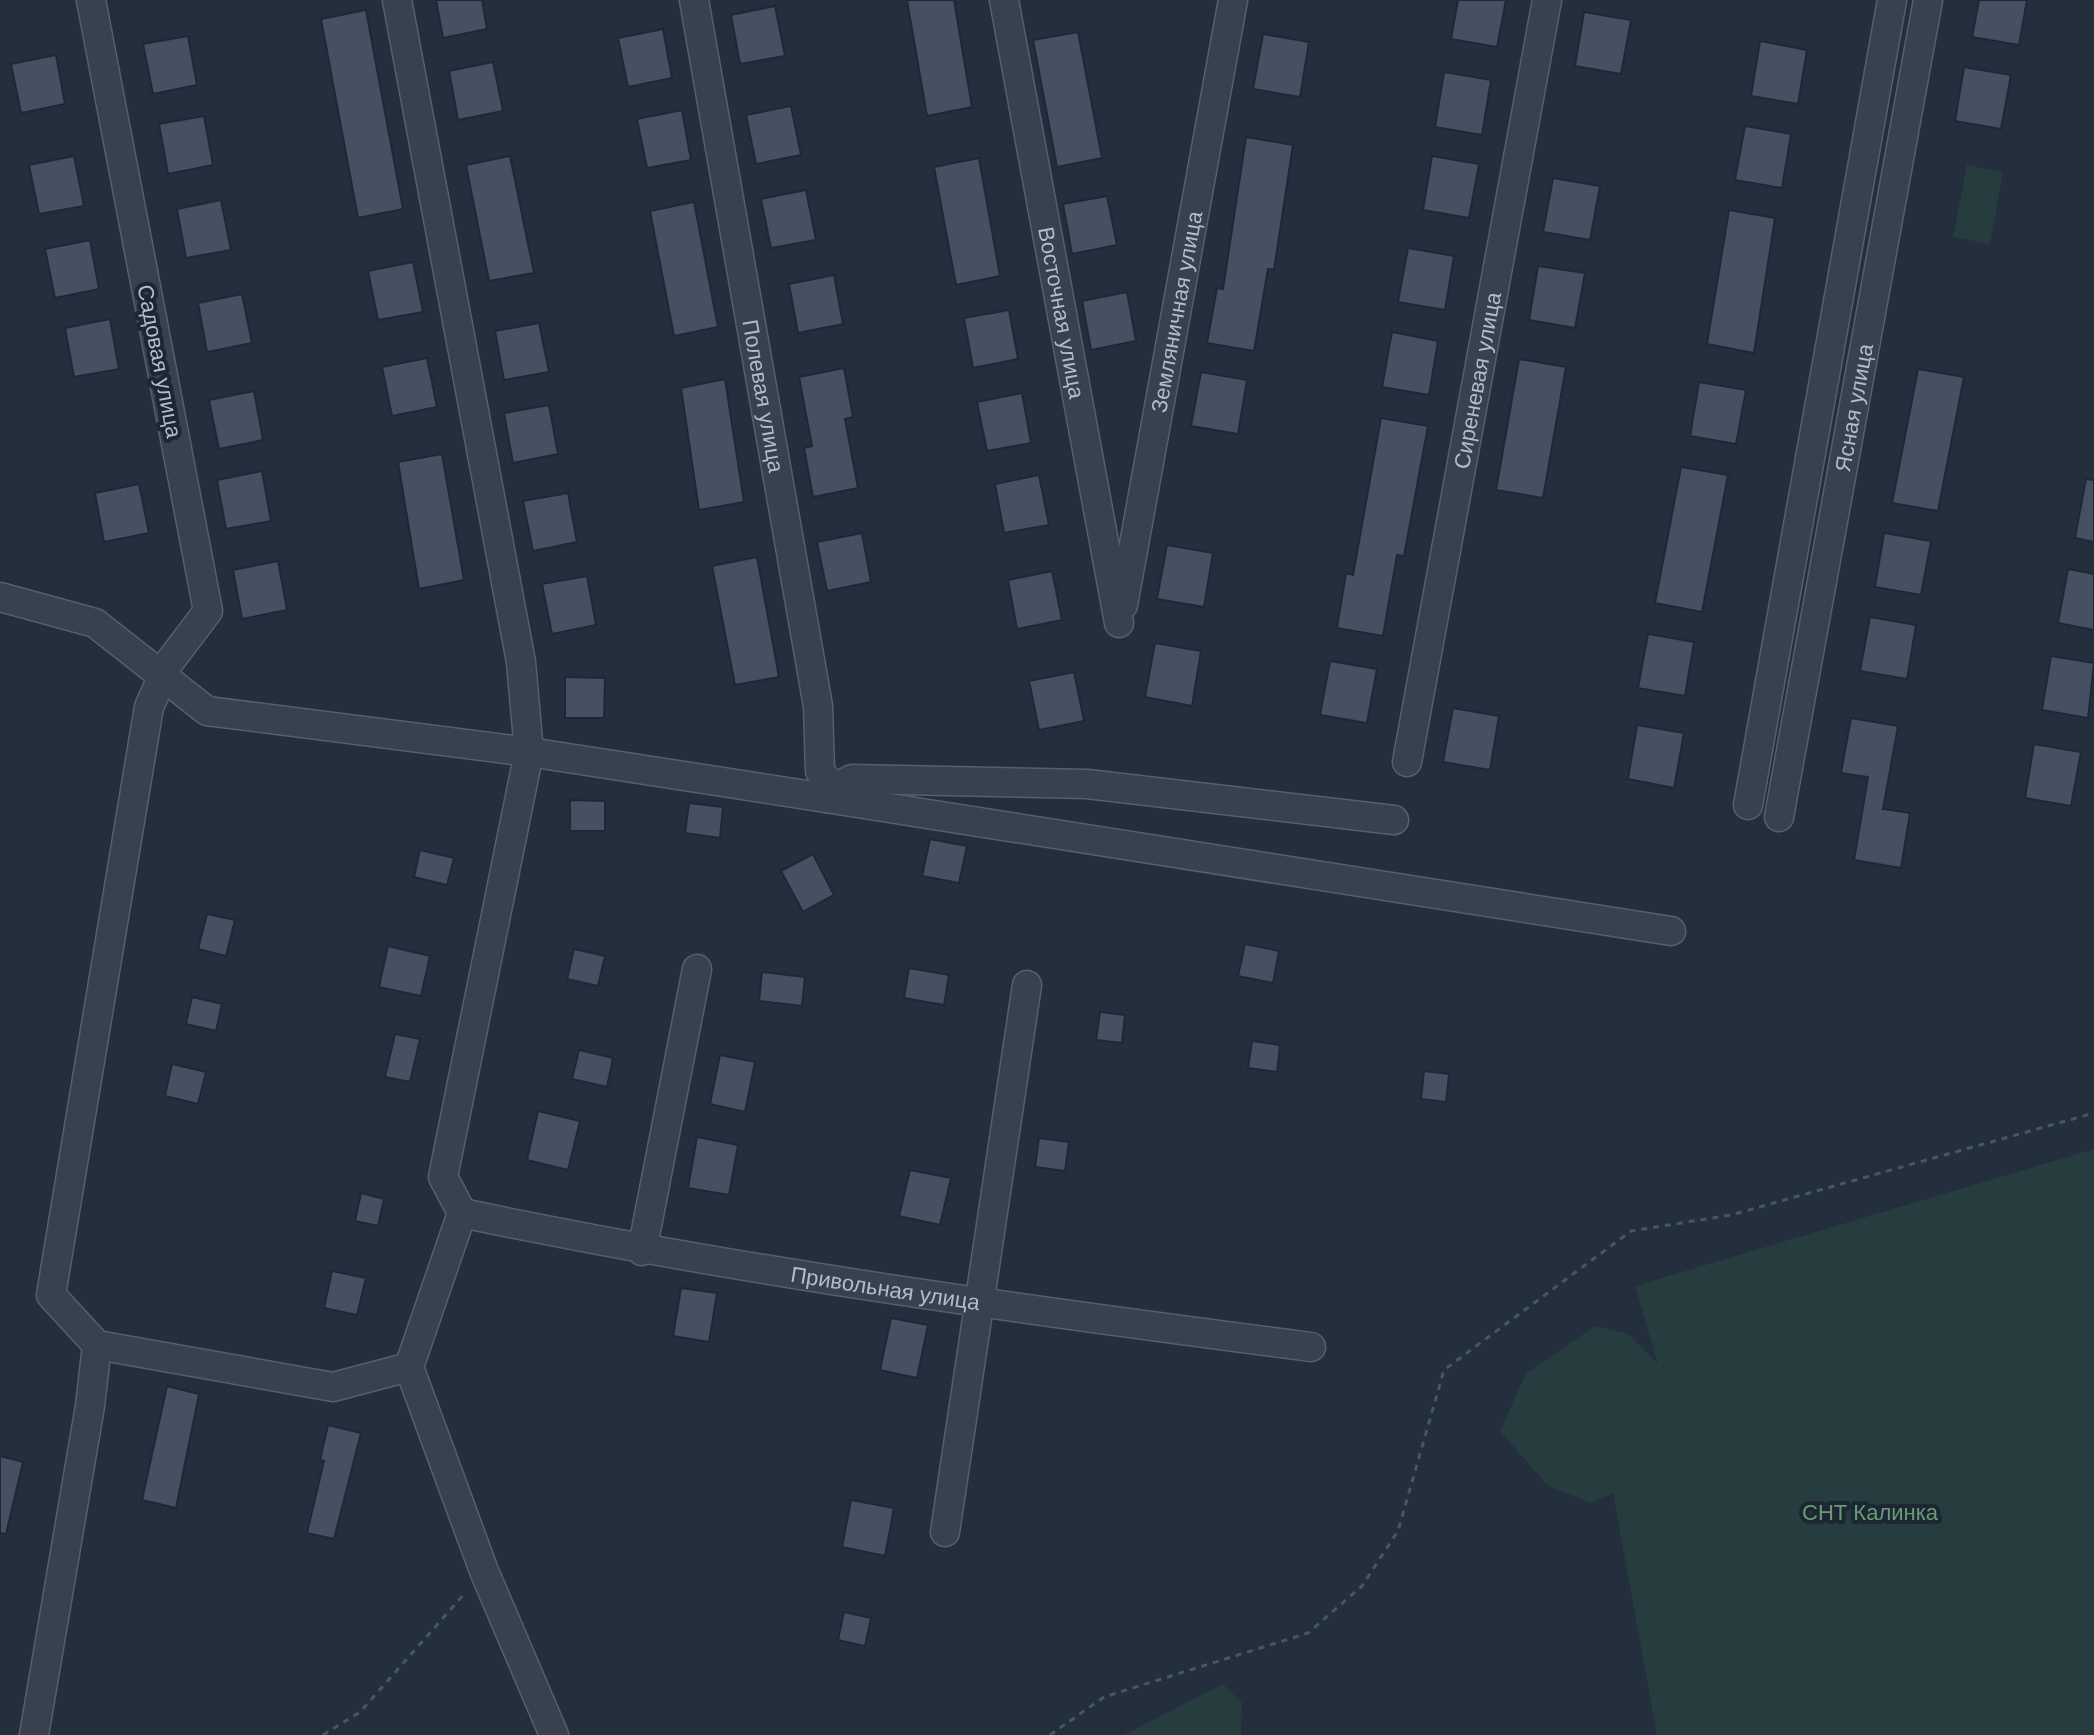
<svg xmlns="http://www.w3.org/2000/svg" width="2094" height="1735" font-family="Arial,sans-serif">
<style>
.green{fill:#263c3f}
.building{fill:#455162;stroke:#1f2835;stroke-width:2}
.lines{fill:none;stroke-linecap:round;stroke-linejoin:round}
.minor-casing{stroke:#565f6c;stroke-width:31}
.path{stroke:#44595c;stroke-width:3;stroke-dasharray:6 6;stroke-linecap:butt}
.minor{stroke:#38414e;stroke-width:28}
.labels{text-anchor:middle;stroke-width:8;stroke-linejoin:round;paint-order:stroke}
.street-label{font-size:22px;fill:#b4bcc9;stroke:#1d2633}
.park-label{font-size:22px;fill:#6b9a76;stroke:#1d2633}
</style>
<rect width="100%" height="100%" fill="#242f3e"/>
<path class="green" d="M1967,165L2003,172L1990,244L1953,237Z
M2094,1149V1735H1657L1613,1493L1591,1503L1548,1486L1500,1431L1526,1374L1595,1326L1628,1334L1658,1364L1635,1286Z
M1223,1684L1242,1703L1241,1735H1124Z"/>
<path class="building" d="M436,0H482L487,29L443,38Z
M907,0H954L972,107L927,116Z
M1458,0H1506L1497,47L1451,39Z
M1979,0H2027L2019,45L1972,37Z
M775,6L785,56L740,64L731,15Z
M366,10L403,209L358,218L321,19Z
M1584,12L1631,20L1621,74L1575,66Z
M663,29L672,78L628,87L618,38Z
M1078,32L1102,158L1057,167L1033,40Z
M1263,34L1309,42L1300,97L1253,89Z
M188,36L197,85L153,94L143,44Z
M1760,41L1807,50L1798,104L1751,96Z
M56,55L65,104L21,113L11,64Z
M493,62L503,111L458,120L449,71Z
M1964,67L2011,75L2001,129L1955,121Z
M1444,72L1491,80L1482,135L1435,127Z
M791,106L801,155L756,164L746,115Z
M682,110L691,160L647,168L637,119Z
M204,116L213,165L168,174L159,124Z
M1745,126L1791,134L1782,188L1735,180Z
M1246,137L1293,145L1274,270L1268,269L1254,351L1207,343L1217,288L1223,289Z
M74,156L84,206L39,214L29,165Z
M510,156L534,273L489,281L466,165Z
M1432,156L1479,164L1469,218L1423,210Z
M979,158L1000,276L956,285L934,167Z
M1553,178L1600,186L1590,240L1543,232Z
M806,190L816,240L771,248L761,199Z
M1107,196L1117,245L1072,254L1063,204Z
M221,200L231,250L186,258L177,209Z
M694,202L718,327L674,336L650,211Z
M1729,210L1775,218L1754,353L1707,344Z
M90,240L99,289L55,298L45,249Z
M1408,248L1454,256L1445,310L1398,302Z
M413,262L423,312L378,320L368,271Z
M1538,266L1585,273L1575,328L1529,320Z
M834,275L843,324L798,333L789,284Z
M1127,292L1136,341L1091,350L1082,301Z
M242,294L252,343L207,352L198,303Z
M1009,310L1018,359L973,368L964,318Z
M110,319L119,369L74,377L65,328Z
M539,323L549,372L504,380L495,331Z
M1392,332L1438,341L1429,395L1382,387Z
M427,358L437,407L392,416L382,367Z
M1519,359L1566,367L1543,498L1496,490Z
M844,368L853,417L845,419L858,488L813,497L804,448L812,446L799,377Z
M1918,369L1964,377L1938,511L1892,503Z
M1201,372L1247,380L1238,434L1191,426Z
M725,379L744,502L699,510L681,388Z
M1699,382L1746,390L1736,444L1690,436Z
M254,391L263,440L219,449L209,400Z
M1022,393L1031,443L987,451L977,402Z
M549,405L558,454L513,463L504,413Z
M1381,418L1428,426L1404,556L1397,555L1383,636L1337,628L1346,573L1353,575Z
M442,454L464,580L419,589L398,462Z
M1681,467L1728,475L1702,612L1655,603Z
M262,471L271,521L226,529L217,480Z
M1039,475L1049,525L1004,533L995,484Z
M2086,479L2094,480V542L2075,538Z
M139,484L149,533L104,542L95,493Z
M568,493L577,542L533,551L523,501Z
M862,533L871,582L827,591L817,542Z
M1884,533L1931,541L1921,595L1875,587Z
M1167,545L1213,553L1204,607L1157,599Z
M757,557L779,677L735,685L712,566Z
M278,561L287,610L242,619L233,570Z
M2068,569L2094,574V630L2058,623Z
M1052,571L1062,620L1017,629L1008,580Z
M587,576L596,625L552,634L542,584Z
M1870,617L1916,625L1907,679L1860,671Z
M1648,634L1694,642L1685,696L1638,688Z
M1155,643L1201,651L1192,706L1145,697Z
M2051,656L2094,663L2088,718L2042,710Z
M1330,661L1377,669L1367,723L1320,715Z
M1074,672L1084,721L1039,730L1029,681Z
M565,677L605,678L604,718H565Z
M1453,708L1499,716L1490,770L1443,762Z
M1851,718L1898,726L1883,809L1910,813L1901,868L1854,860L1868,777L1841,773Z
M1637,725L1684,733L1674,788L1628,779Z
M2034,744L2081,752L2071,806L2025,798Z
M570,800L605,801V831H570Z
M689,803L723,807L720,838L685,833Z
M930,839L967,846L959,883L922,876Z
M420,850L454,858L447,885L414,877Z
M813,854L834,895L803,912L781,871Z
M207,914L235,920L226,956L198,949Z
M1245,944L1279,951L1273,983L1238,976Z
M388,946L430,956L421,996L379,987Z
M574,949L605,956L598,986L567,979Z
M909,968L949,975L944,1005L904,998Z
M762,972L805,977L802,1006L759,1001Z
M192,997L222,1004L216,1031L186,1024Z
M1100,1012L1125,1015L1122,1043L1096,1040Z
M395,1034L420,1039L410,1082L385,1077Z
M1252,1041L1280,1045L1277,1072L1248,1068Z
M579,1050L613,1058L607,1087L572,1079Z
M720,1055L755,1062L745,1112L710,1104Z
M172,1064L206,1072L198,1104L165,1096Z
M1424,1071L1449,1074L1446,1102L1421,1099Z
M538,1111L580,1121L568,1170L527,1160Z
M697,1137L738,1145L729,1195L688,1188Z
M1039,1138L1069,1142L1065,1171L1035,1167Z
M910,1170L951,1178L940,1225L899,1216Z
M361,1193L384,1199L378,1226L355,1221Z
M332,1271L366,1278L357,1315L324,1308Z
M681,1288L717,1293L709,1342L673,1336Z
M891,1318L928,1325L917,1378L880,1370Z
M167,1386L199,1394L176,1508L142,1500Z
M328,1425L361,1433L334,1539L307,1533L324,1461L320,1460Z
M0,1456L23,1462L6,1534L0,1533Z
M851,1500L894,1508L885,1556L842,1547Z
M844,1612L871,1618L865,1646L838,1640Z"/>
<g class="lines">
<g class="minor-casing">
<g id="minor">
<path d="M397,0L521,662L529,752L443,1177L462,1213L409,1367L484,1571L554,1735"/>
<path id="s1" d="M694,0L818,706L820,771L833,789"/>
<path id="s2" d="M1004,0L1119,623"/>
<path d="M0,597L95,623L207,711L529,752L826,798L833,789L852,779L1087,784L1394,820"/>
<path id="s3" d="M1123,605L1233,0"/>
<path id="s4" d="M1407,762L1547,0"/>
<path d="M826,798L1671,931"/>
<path d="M1748,805L1892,0"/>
<path id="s5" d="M1779,817L1928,0"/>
<path id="s6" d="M462,1213C743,1272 1026,1310 1311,1347"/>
<path d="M642,1251L697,969"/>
<path d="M97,1345L333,1387L409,1367"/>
<path d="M945,1532L1027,985"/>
<path d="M34,1735L90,1406L97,1345L51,1295L149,707L168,664L208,611L91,0"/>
</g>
</g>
<path class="path" d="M323,1735L360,1712L466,1592
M1050,1735L1104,1697L1308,1633L1362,1586L1398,1531L1444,1370L1631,1231L1731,1215L2094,1113"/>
<use href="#minor" class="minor"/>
</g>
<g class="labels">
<g class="street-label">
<text dy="8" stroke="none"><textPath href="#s2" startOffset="318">Восточная улица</textPath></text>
<text dy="8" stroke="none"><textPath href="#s3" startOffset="298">Земляничная улица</textPath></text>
<text transform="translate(160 361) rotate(79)" y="8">Садовая улица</text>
<text dy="8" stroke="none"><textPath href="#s4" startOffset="388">Сиреневая улица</textPath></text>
<text dy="8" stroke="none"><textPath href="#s1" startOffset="402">Полевая улица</textPath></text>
<text dy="8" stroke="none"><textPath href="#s5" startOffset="416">Ясная улица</textPath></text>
<text dy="8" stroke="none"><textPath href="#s6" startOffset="430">Привольная улица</textPath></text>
</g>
<g class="park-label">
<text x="1870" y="1520">СНТ Калинка</text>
</g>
</g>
</svg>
